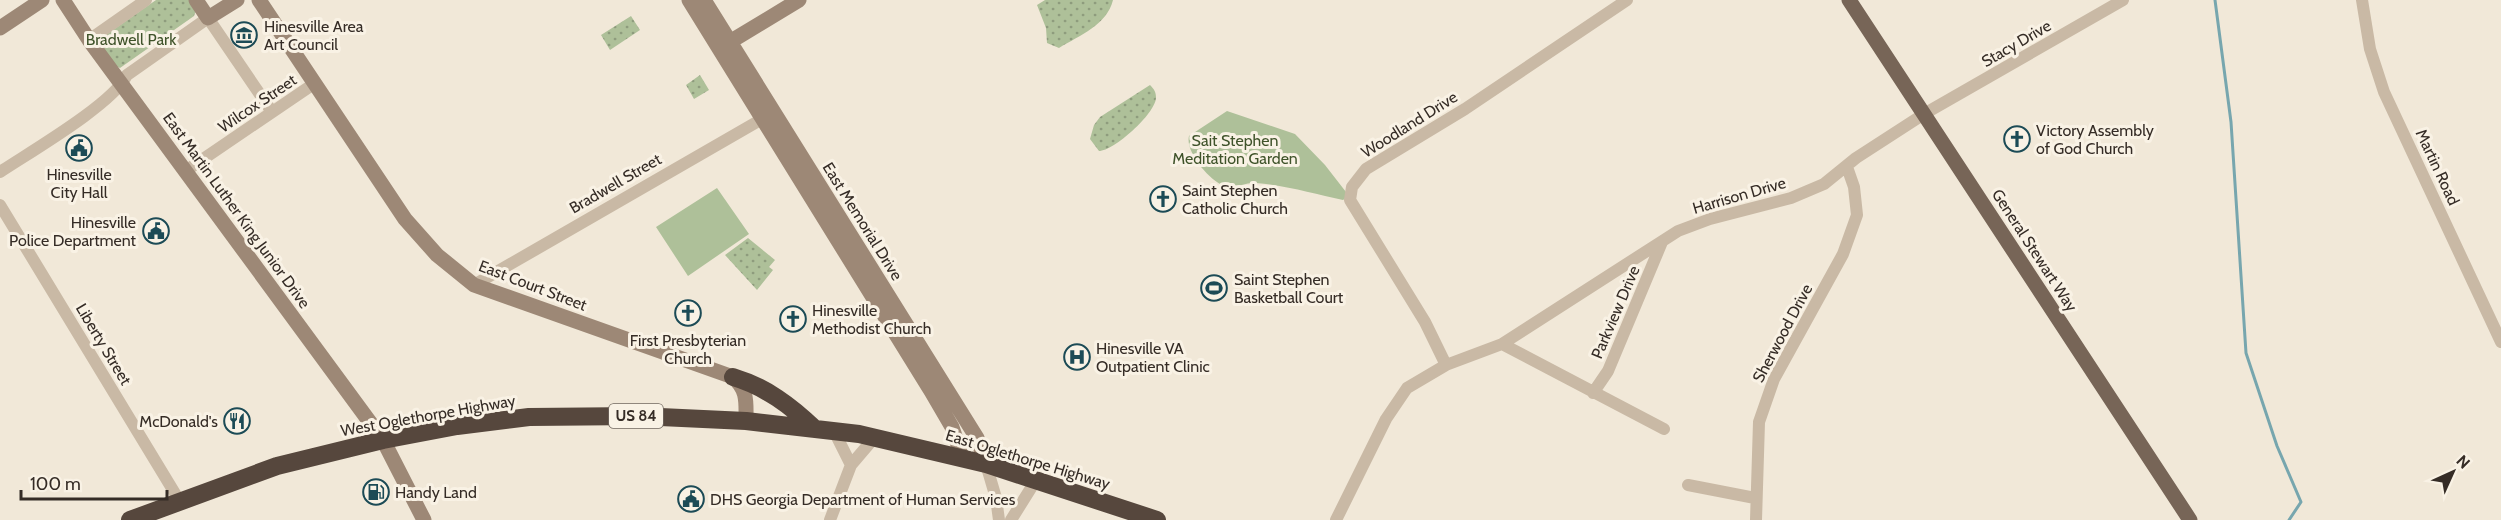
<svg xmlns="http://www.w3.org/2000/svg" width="2501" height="520" font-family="Cabin,sans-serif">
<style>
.green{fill:#aec099}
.park{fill:url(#park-dots)}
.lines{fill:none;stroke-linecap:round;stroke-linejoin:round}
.stream{stroke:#77a6ae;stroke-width:3}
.street{stroke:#c9b9a5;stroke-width:12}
.secondary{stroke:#9d8876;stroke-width:15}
.primary{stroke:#776557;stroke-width:15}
.highway{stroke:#56473d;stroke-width:18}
.labels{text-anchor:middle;stroke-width:6;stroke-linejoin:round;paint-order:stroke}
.shield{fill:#f9f2e5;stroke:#70675f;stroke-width:1.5}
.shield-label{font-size:15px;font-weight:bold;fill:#352c26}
.poi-label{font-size:16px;fill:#352c26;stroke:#f9f2e5;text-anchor:start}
.park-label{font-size:16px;fill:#3f532a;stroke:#f9f2e5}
.street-label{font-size:16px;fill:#352c26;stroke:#f9f2e5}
</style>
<defs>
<pattern id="park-dots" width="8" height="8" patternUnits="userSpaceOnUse" patternTransform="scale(1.5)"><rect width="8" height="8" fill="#aec099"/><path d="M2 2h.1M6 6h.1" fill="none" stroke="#8e9c7d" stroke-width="1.8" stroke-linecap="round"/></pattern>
</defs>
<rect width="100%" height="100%" fill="#f1e8d8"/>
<path class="green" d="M1227,111L1295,134L1325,165L1346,192L1347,197L1343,200C1315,194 1285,185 1256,183C1246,182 1234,189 1224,186C1209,180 1185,152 1189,136Z
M717,188L749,234L688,276L656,227Z
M1219,277L1226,289L1209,299L1202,286Z"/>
<path class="park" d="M156,0H190L196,10L194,16L120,68L114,65L99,43L100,39Z
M1045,0H1113C1107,25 1080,35 1059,48L1047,43L1046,28L1037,5Z
M631,16L640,30L610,50L601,35Z
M700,75L709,90L694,99L686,85Z
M1150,85C1154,89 1156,92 1156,98C1155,114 1114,151 1099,151L1090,139L1094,125L1100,117Z
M748,238L775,260L769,267L773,270L757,290L725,255Z"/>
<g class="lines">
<path class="stream" d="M2215,0L2231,122L2246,353L2277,446L2301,502L2289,520"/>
<path class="street" d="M2362,0L2370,49L2384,92L2501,342
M89,40L146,0
M187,170L315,83
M0,172C30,152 113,104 127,75L208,18L272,112
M0,205L179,500
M474,285L769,115
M1502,344L1664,429
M1446,365L1425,322L1350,200L1352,187L1366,169L1465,109L1627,0
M1593,393L1608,371L1662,242
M834,431L851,465
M986,464L996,498L999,520
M1688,485L1755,498
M830,520L851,465L874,438
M1011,520L1036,480
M1336,520L1386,419L1407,388L1446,365L1502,344L1678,231L1710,219L1791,198L1824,184L1856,158L1924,114L2123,0
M1756,520L1759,422L1774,379L1843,254L1857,215L1854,187L1847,167"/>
<path class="secondary" d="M63,0L89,40L383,440L424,520
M196,0L208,18L237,0
M259,0L405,219L437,255L474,285L733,377C748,390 746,402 746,421
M689,0L931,391L952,427L962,457
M704,0L977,438L986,464
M0,28L42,0
M723,46L799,0"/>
<path class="primary" d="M1849,0L2190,520"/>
<path class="highway" d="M733,377C766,387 791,406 815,429
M130,520L277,466L383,440L457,426L529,417L639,416L746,421L859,434L986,464L1157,520"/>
</g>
<defs>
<g id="museum-ring" transform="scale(1.35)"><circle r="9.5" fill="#f9f2e5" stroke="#1c4b56" stroke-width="1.5"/><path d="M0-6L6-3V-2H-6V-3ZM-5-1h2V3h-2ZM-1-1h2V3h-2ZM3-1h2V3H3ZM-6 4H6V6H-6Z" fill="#1c4b56"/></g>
<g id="church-ring" transform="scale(1.35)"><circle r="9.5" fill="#f9f2e5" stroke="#1c4b56" stroke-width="1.5"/><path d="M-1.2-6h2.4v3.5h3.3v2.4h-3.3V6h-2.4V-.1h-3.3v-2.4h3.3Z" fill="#1c4b56"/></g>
<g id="civic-ring" transform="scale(1.35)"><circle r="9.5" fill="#f9f2e5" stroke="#1c4b56" stroke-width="1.5"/><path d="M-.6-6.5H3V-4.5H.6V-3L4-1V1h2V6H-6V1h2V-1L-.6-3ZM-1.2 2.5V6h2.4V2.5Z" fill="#1c4b56"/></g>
<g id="stadium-ring" transform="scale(1.35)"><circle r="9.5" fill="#f9f2e5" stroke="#1c4b56" stroke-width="1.5"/><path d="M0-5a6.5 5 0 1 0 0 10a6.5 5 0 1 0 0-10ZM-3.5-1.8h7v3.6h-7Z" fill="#1c4b56"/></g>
<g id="hospital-ring" transform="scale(1.35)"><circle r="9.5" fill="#f9f2e5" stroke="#1c4b56" stroke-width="1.5"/><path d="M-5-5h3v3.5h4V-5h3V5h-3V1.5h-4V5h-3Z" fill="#1c4b56"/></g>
<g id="restaurant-ring" transform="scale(1.35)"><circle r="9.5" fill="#f9f2e5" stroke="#1c4b56" stroke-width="1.5"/><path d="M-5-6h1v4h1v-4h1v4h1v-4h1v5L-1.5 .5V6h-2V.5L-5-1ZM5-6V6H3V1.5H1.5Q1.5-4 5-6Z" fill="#1c4b56"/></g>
<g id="fuel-ring" transform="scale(1.35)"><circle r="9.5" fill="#f9f2e5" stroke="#1c4b56" stroke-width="1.5"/><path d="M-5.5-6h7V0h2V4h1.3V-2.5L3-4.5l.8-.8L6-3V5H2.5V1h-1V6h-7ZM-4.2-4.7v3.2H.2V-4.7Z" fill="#1c4b56"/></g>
</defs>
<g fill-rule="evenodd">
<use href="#museum-ring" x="244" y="35"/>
<use href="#church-ring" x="2017" y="139"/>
<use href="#civic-ring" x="79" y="148"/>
<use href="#church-ring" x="1163" y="199"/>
<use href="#civic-ring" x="156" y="231"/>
<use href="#stadium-ring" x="1214" y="288"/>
<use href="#church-ring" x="688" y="313"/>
<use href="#church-ring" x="793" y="319"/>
<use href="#hospital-ring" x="1077" y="357"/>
<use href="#restaurant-ring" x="237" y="421"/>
<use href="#fuel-ring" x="376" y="492"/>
<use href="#civic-ring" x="691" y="499"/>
</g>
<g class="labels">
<rect class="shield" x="609" y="404" width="54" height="24" rx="4.5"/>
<g class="shield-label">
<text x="636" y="421">US 84</text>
</g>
<g class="poi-label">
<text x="264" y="32">Hinesville Area<tspan x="264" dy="18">Art Council</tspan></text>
<text x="2036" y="136">Victory Assembly<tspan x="2036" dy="18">of God Church</tspan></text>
<text x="79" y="180" text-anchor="middle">Hinesville<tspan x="79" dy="18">City Hall</tspan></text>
<text x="1182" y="196">Saint Stephen<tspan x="1182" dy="18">Catholic Church</tspan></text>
<text x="136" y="228" text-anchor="end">Hinesville<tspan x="136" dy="18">Police Department</tspan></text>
<text x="1234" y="285">Saint Stephen<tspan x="1234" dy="18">Basketball Court</tspan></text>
<text x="812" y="316">Hinesville<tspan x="812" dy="18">Methodist Church</tspan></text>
<text x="688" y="346" text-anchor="middle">First Presbyterian<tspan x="688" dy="18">Church</tspan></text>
<text x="1096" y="354">Hinesville VA<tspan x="1096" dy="18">Outpatient Clinic</tspan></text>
<text x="218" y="427" text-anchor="end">McDonald's</text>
<text x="395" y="498">Handy Land</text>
<text x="710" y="505">DHS Georgia Department of Human Services</text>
</g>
<g class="park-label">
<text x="131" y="45">Bradwell Park</text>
<text x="1235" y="146">Sait Stephen<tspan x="1235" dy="18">Meditation Garden</tspan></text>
</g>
<g class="street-label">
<text transform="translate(2016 43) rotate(-30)" y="6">Stacy Drive</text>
<text transform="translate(257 103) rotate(-34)" y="6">Wilcox Street</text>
<text transform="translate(1409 124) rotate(-32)" y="6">Woodland Drive</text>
<text transform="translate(2438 167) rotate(65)" y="6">Martin Road</text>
<text transform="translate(615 183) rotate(-30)" y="6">Bradwell Street</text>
<text transform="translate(1739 195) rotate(-16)" y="6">Harrison Drive</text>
<text transform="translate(237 210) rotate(54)" y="6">East Martin Luther King Junior Drive</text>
<text transform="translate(863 221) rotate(58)" y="6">East Memorial Drive</text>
<text transform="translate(2035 250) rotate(57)" y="6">General Stewart Way</text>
<text transform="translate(533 285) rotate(21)" y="6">East Court Street</text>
<text transform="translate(1615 312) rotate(-67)" y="6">Parkview Drive</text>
<text transform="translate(1782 333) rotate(-62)" y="6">Sherwood Drive</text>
<text transform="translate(104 344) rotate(59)" y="6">Liberty Street</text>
<text transform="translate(428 415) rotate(-10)" y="6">West Oglethorpe Highway</text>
<text transform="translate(1028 459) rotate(17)" y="6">East Oglethorpe Highway</text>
</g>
</g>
<g transform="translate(2453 472) rotate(45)" stroke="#f9f2e5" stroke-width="4.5" paint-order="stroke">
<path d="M0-4.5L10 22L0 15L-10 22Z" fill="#352c26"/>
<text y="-9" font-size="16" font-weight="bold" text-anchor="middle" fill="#352c26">N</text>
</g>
<path d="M21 490v9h146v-9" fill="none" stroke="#352c26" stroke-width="3"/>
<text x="30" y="490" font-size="18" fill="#352c26" stroke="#f9f2e5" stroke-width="4.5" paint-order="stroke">100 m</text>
</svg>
